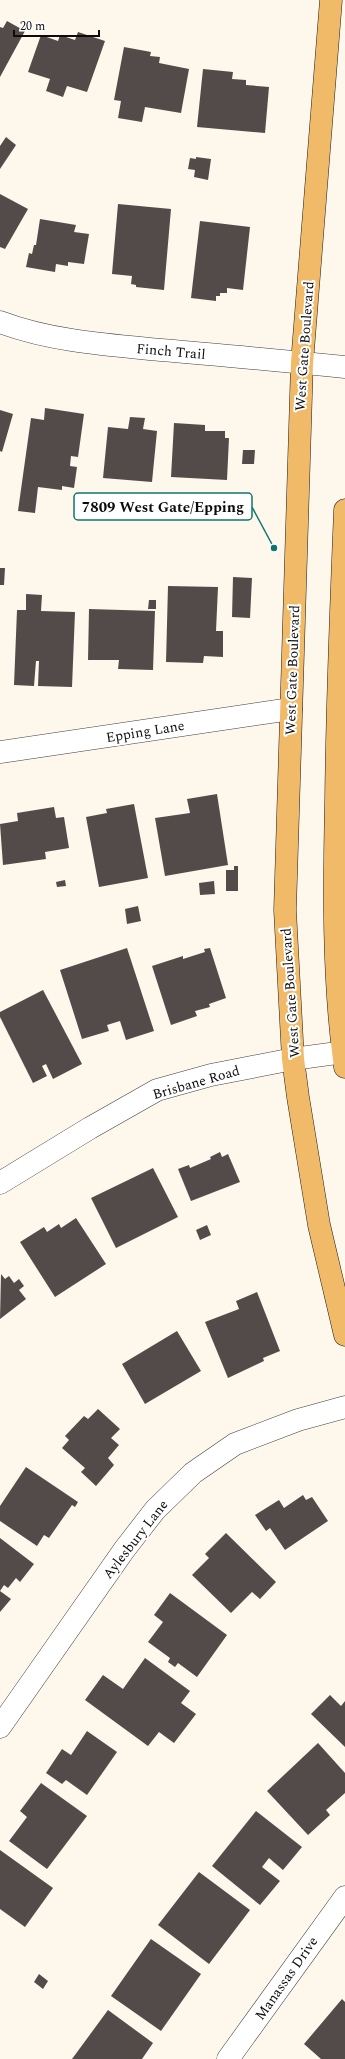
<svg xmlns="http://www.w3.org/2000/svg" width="345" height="2059" font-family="Spectral,serif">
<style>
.building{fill:#534b49}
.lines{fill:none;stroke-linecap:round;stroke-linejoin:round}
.minor-casing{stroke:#3e3e3e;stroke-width:23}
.major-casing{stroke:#1c1c1c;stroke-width:23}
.minor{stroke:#fff;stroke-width:22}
.major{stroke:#f1ba68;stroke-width:22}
.labels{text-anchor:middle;stroke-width:4;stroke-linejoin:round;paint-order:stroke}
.street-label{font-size:14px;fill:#0b0b0b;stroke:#fff}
.leader{fill:none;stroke:#0f766e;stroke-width:1.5}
.callout-dot{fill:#0f766e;stroke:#fff;stroke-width:1.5}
.callout{fill:#fff;stroke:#0f766e;stroke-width:1.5}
.callout-label{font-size:15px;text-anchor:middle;font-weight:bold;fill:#0b0b0b}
</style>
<rect width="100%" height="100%" fill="#fef7eb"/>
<path class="building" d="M7,21L25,31L0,77V27L3,28Z
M78,32L105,41L87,92L67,86L63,97L46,91L50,79L28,72L41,35L58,41L60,35L75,40Z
M124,47L151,52L150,56L160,57L159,63L189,69L181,113L145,107L142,122L118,118L121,101L114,100Z
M203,69L233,72L232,79L246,80V85L269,87L265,133L197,127Z
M6,137L16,145L0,169V146Z
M196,157L211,159L208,180L194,177L195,170L188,169L190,158L196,159Z
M0,194L28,209L5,249L0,247Z
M118,204L171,209L164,290L136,287V285L131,284L132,276L112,274Z
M40,219L76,225L74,232L89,234L84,264L68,262V266L56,264L55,272L26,267L29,253L32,254L34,245H36Z
M200,221L250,227L243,290L227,288V293H220V296H216V301L191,298Z
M45,408L84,414L78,457L71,456L70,466L77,467L74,488L62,486V490L38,487L35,513L18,511L31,418L44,420Z
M0,410L13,414L2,452L0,451Z
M130,417L145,418L143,429L157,431L152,482L103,478L108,427L128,429Z
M174,423L205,425V431H225V438H229L227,480L171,477Z
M243,450H255L254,464H242Z
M0,568H5L4,585H0Z
M233,577L252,578L250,618L232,617Z
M168,586L218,587L216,631H223V657L204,656L203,663L166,662Z
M26,594L42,595L41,611L75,612L72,687L38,686L39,661H36L34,686L14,685L17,610H26Z
M149,600H156V609H148Z
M89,609L155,611L153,670L118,669L119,660H88Z
M217,794L228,865L165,876L155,818L190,813L187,799Z
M134,804L148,878L99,887L86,817L107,813L106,809Z
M54,807L56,818L64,817L69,848L45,852L46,859L3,865L0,824L18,821L17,813Z
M234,866H238V891H226V870H234Z
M65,880L66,886L57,887L56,882Z
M214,881L215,894L200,895L199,883Z
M138,906L141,921L127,924L125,909Z
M127,948L154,1031L126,1040L120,1021L107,1025L109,1031L82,1039L60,970Z
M210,948L226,998L209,1004L210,1007L195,1011L197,1016L171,1025L152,966L183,956V959L205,952L204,949Z
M43,990L82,1064L53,1079L46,1064L42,1066L47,1076L33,1083L0,1017V1012Z
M220,1152L222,1157L228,1154L240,1182L191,1201L178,1169L189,1165L190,1168L211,1159L210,1157Z
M153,1168L178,1217L116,1248L91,1198Z
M76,1218L106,1264L55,1297L20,1242L44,1227L47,1232L59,1224L61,1228Z
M207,1225L211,1235L200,1240L196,1230Z
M1,1274L5,1279L9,1276L14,1283L19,1279L24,1286L19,1290L26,1299L0,1319Z
M257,1292L280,1351L263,1358L264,1361L228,1378L205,1322L239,1309L236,1301Z
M177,1331L201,1371L145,1404L122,1364Z
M98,1409L120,1429L111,1438L119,1445L108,1458L114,1465L96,1486L81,1472L85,1468L62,1448L69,1440L65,1436L84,1416L88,1419Z
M26,1467L78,1502L75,1507L72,1505L49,1538L44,1535L37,1546L0,1521V1506Z
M303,1495L306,1500L312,1497L328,1521L285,1550L270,1528L266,1531L255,1515L279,1500L284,1508Z
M226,1533L276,1582L260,1599L252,1592L231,1613L192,1575L209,1558L205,1554Z
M0,1538L34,1564L20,1582L16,1578L8,1588L4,1585L0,1591L11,1599L0,1612Z
M170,1593L227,1635L197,1677L178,1663L175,1667L168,1662L170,1658L148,1642L163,1622L154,1615Z
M145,1658L190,1691L181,1703L196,1714L174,1743L159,1732L148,1746L85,1700L103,1675L123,1689Z
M330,1695L341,1706L345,1701V1747L311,1714Z
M87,1731L117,1752L87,1795L66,1780L62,1784L46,1773L62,1749L71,1755Z
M318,1743L345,1773V1793L326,1810L330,1815L308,1835L267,1791Z
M41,1783L87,1816L47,1869L9,1841L27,1817L20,1811Z
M256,1811L302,1847L283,1870L269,1858L262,1867L280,1881L260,1905L212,1866Z
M0,1850L53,1888L25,1927L0,1909Z
M199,1872L250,1910L209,1964L158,1925Z
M151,1939L201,1974L161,2031L111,1996Z
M39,1974L48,1981L43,1989L34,1982Z
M342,1999L345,2002V2059H321L304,2044Z
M108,2010L153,2043L142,2059H72Z"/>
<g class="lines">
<g class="minor-casing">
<path id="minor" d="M0,322C50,341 108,345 161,350C222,355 284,361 345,367
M0,752L291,709
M0,1183L90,1128L157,1090L211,1075L293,1059L345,1052
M0,1727L124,1550L155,1510L193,1473L235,1444L298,1420L345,1407
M228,2059L345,1897"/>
</g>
<g class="major-casing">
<path id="major" d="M331,0L302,363L285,910L293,1059L298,1097L319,1225L345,1335
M345,510C341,607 337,704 336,801C334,889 333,979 345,1067"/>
</g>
<use href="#minor" class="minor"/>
<use href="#major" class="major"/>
</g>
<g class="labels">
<g class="street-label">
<text transform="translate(304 346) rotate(-86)" y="5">West Gate Boulevard</text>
<text transform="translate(171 351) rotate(5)" y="5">Finch Trail</text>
<text transform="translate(292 670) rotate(-88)" y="5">West Gate Boulevard</text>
<text transform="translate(145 731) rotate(-9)" y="5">Epping Lane</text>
<text transform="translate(290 993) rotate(-94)" y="5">West Gate Boulevard</text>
<text transform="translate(196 1082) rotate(-16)" y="5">Brisbane Road</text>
<text transform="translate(135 1539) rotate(-52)" y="5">Aylesbury Lane</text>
<text transform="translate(286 1978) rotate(-55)" y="5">Manassas Drive</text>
</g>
</g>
<path class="leader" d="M274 548L252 507"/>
<circle class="callout-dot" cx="274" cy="548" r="4"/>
<rect class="callout" x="74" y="493" width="178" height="27" rx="4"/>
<g class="callout-label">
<text x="163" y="512">7809 West Gate/Epping</text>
</g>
<path d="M14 30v6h85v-6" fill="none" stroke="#0b0b0b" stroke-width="2"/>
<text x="20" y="30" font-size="12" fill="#0b0b0b" stroke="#ffffff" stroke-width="3" paint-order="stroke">20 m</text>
</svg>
